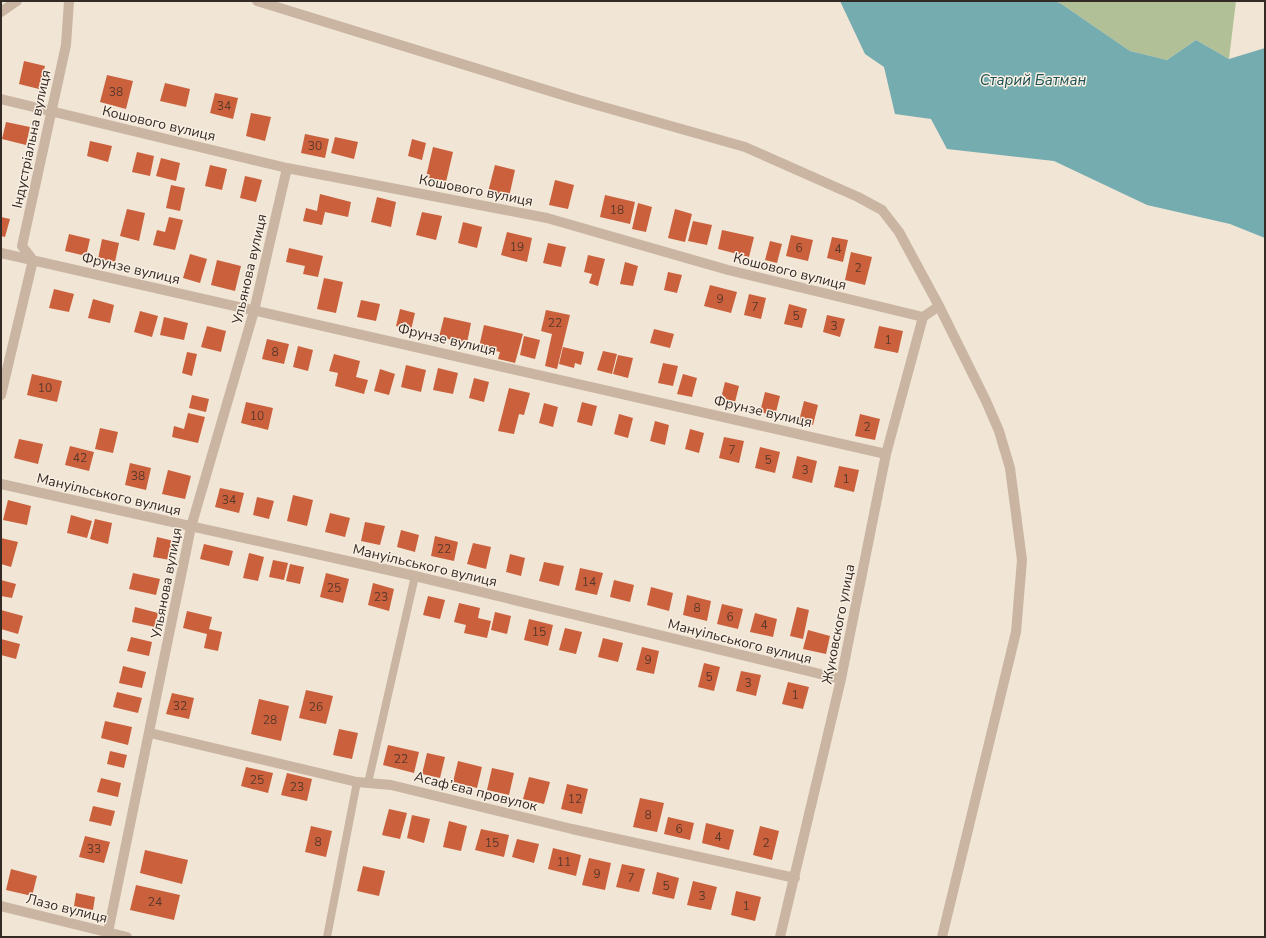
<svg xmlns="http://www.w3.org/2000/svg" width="1266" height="938" font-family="'Nunito Sans',sans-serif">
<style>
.green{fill:#b1c096}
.water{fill:#75acaf}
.building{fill:#ca613c}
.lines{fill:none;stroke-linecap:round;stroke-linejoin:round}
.service{stroke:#c9b5a2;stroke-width:8}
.minor{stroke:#c9b5a2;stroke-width:10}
.labels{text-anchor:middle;stroke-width:3;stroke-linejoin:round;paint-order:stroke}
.number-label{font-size:12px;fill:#5a382b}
.street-label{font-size:14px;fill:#342a25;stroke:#f9efe2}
.water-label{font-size:15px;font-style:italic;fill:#1a5156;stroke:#f9efe2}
</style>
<rect width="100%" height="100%" fill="#f1e5d6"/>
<path class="green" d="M1054,1H1236L1229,59L1196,40L1167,60L1130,51L1060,3Z"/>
<path class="water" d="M840,1H1054L1060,3L1130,51L1167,60L1196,40L1229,59L1265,48V238L1230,224L1147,205L1054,161L947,149L931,119L895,114L884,67L865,54Z"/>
<path class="building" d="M24,61L45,66L39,89L19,84Z
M107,75L133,81L126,109L100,102Z
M165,83L190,89L186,107L160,101Z
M215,93L238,98L233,119L210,113Z
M251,113L271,117L265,141L246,136Z
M6,122L30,127L26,145L2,139Z
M305,134L329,139L325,158L301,153Z
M335,137L358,142L354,159L331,153Z
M412,139L426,143L422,160L408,156Z
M90,141L112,146L108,162L87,156Z
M433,147L453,152L446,182L426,177Z
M137,152L154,156L150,176L132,172Z
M161,158L180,163L176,181L156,176Z
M210,165L227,169L222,190L205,186Z
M495,165L515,170L509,197L488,192Z
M245,176L262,180L256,202L240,198Z
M555,180L574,185L568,209L549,205Z
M171,185L185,188L180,211L166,208Z
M320,194L351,202L348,217L325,212L322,225L303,221L306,208L317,211Z
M605,195L635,202L630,224L600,217Z
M377,197L396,202L391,227L371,222Z
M638,203L652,207L646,232L632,229Z
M127,209L145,213L139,241L120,236Z
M675,209L692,214L685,242L668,238Z
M422,212L442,216L436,240L416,235Z
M1,217L10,219L5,237L1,236Z
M169,217L183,220L175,250L153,245L157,230L165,232Z
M693,221L712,225L707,245L688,241Z
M463,222L482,227L477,248L458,243Z
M722,230L754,237L749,257L718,249Z
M507,232L532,238L527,262L501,255Z
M69,234L90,239L86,256L65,251Z
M791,235L813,240L808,261L786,256Z
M832,237L848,240L843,262L827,258Z
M102,239L119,243L115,262L98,259Z
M770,241L782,244L777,263L765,260Z
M548,243L566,247L561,267L543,263Z
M289,248L323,256L318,277L303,274L305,266L286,262Z
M851,252L872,257L865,285L845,280Z
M190,254L207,259L200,283L183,278Z
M588,255L605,259L598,286L589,283L592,274L584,272Z
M217,260L241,266L235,291L211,285Z
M625,262L638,266L633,286L620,284Z
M668,272L682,275L677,293L664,290Z
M324,278L343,282L336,313L317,309Z
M710,285L737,292L731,313L704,306Z
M54,289L74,294L69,312L49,308Z
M749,294L766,298L761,319L744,315Z
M93,299L114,305L110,323L88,318Z
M361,300L380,304L376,321L357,317Z
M789,304L807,309L802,328L784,324Z
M400,309L415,313L411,330L396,326Z
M546,310L570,315L557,369L545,366L552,334L541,331Z
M140,311L158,316L152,337L134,332Z
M827,315L845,319L840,337L823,332Z
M164,317L188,323L184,340L160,335Z
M444,317L471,323L467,343L439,337Z
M484,325L523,334L515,363L498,359L500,352L479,347Z
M207,326L226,331L221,352L201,347Z
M879,326L903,331L898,353L874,348Z
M654,329L674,334L670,348L650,343Z
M524,336L540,340L535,359L520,355Z
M267,339L289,344L284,364L262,359Z
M298,346L313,350L308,371L293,367Z
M563,347L584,352L581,365L575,363L574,368L559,364Z
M603,351L617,354L612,374L597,370Z
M187,352L197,354L192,376L182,373Z
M334,354L360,361L356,377L368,380L364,394L335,386L338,373L329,371Z
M618,355L633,358L628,378L613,374Z
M663,363L678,366L673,386L658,383Z
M406,365L426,370L421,392L401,387Z
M438,368L458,373L453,394L433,390Z
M380,369L395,374L389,395L374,391Z
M32,374L62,381L57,402L27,395Z
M683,374L697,378L692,397L677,394Z
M474,378L489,382L484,402L469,398Z
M725,382L739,386L734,406L720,402Z
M509,388L530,393L524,415L519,414L514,434L498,431Z
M765,392L780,396L775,416L760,412Z
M192,395L209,399L206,412L189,408Z
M804,401L818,405L813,425L799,421Z
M246,402L273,408L268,430L241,423Z
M582,402L597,406L592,426L577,422Z
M544,403L558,407L553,427L539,423Z
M188,413L205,417L198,443L172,437L174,426L184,429Z
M619,414L633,418L628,438L614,434Z
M860,414L880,419L875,440L855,436Z
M655,421L669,425L665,445L650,441Z
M100,428L118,432L113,453L95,449Z
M690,429L704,433L699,453L685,449Z
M724,437L744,441L739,463L719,458Z
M19,439L43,444L38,464L14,458Z
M70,446L94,452L89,471L65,465Z
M760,447L780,452L775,473L755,468Z
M797,456L817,461L812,483L792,478Z
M130,463L151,468L146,490L125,485Z
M839,466L859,470L854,492L834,487Z
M168,470L191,476L185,499L162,494Z
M220,488L244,493L239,513L215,507Z
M293,495L313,500L307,526L287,521Z
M257,497L274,501L269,519L253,515Z
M8,500L31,506L27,525L3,520Z
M330,513L350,518L345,537L325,532Z
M71,515L92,521L87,538L67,533Z
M95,519L112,523L108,544L90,539Z
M365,522L385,526L380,545L361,541Z
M401,530L419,535L415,552L397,547Z
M435,536L458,542L454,561L431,556Z
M157,537L174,541L170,560L153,557Z
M1,538L18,542L11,567L1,564Z
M473,543L491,547L486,569L467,564Z
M204,544L233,551L229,566L200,559Z
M249,553L264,557L258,581L243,578Z
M510,554L525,558L521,576L506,572Z
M273,560L288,563L284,580L269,577Z
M544,562L564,566L559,586L539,581Z
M290,564L304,567L300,584L286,581Z
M580,568L603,573L597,595L575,590Z
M133,573L160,579L156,595L129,589Z
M326,573L349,579L343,603L320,597Z
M1,580L16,584L12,598L1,596Z
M614,580L634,585L630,602L610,597Z
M373,583L394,589L389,611L368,605Z
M651,587L673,593L669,611L647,605Z
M687,595L711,601L707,621L683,615Z
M428,596L445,600L440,619L423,615Z
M459,603L480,608L478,618L491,621L487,638L464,633L466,625L454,622Z
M722,604L743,609L738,629L717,624Z
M135,607L158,613L155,627L132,622Z
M797,607L809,610L803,639L790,636Z
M1,610L23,616L18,634L1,629Z
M187,611L212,617L209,629L222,632L218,651L204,648L207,634L183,628Z
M495,612L511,616L507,634L491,630Z
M755,613L777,619L773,637L750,632Z
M529,619L553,625L548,646L524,640Z
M565,628L582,632L576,654L559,650Z
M808,630L830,636L826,654L803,649Z
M131,637L152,642L149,656L127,651Z
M603,638L623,643L618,662L598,657Z
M1,639L20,644L16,659L1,655Z
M642,647L659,651L654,674L636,670Z
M704,663L720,667L714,691L698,687Z
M123,666L146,672L142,688L119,683Z
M741,671L761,675L756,696L736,691Z
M788,682L809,687L803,709L782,704Z
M306,690L333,696L326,724L299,718Z
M117,692L142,698L138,713L113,707Z
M172,693L194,698L189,719L166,714Z
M259,699L289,706L281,741L251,734Z
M105,721L132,727L128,745L101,738Z
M339,729L358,733L352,759L333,755Z
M388,745L419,752L414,773L383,765Z
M110,751L127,755L124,768L107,764Z
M427,753L445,757L440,778L422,774Z
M458,761L482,767L477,788L453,782Z
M246,767L273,773L268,793L241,786Z
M492,768L514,773L509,795L487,790Z
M287,773L312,779L307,801L281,795Z
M529,777L550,782L544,804L523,799Z
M101,778L121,783L118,797L97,792Z
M567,784L588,789L582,814L561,809Z
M640,798L664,803L657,832L633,827Z
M93,806L115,811L111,826L89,821Z
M389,809L407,813L400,839L382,835Z
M412,815L430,819L424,843L407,838Z
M668,817L694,823L690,840L664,834Z
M449,821L467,826L461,851L443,847Z
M706,823L734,830L729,850L702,843Z
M311,826L332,831L326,857L305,852Z
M760,826L779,831L772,860L753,855Z
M481,829L509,835L504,857L475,850Z
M85,836L110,842L104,863L79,857Z
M517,839L539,844L534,863L512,857Z
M553,848L581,855L576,876L548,869Z
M145,850L188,860L182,884L140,873Z
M589,858L611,863L605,890L582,885Z
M622,864L645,869L639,892L616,887Z
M363,866L385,871L379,896L357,891Z
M11,869L37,876L32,896L6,890Z
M657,872L679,878L674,899L652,894Z
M693,881L717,887L711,910L687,905Z
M136,885L180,895L174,920L130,910Z
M736,891L761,897L755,921L731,915Z
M76,893L95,897L93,910L74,906Z"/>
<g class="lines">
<path class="service" d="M368,783L415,576
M327,937L357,782"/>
<path class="minor" d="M257,1L579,100L745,147L858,197L882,210L899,232L939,306L986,401L999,431L1010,468L1022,560L1016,632L942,937
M1,12L17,1
M1,99L287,168L547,218L728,270L923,317L939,306
M1,253L886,454
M1,395L33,260L22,246L66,45L69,1
M1,484L415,576L841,679
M150,733L357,782L391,785L572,829L795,878
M1,906L127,937
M107,937L191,527L254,311L287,168
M780,937L841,679L886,454L923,317"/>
</g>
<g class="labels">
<g class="number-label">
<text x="116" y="96">38</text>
<text x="224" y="110">34</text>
<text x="315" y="150">30</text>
<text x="617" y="214">18</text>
<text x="517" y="251">19</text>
<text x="799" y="252">6</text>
<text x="838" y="253">4</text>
<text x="858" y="272">2</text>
<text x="720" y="303">9</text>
<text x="755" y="311">7</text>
<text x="796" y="320">5</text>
<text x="555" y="327">22</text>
<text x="834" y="330">3</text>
<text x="888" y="344">1</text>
<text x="275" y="356">8</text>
<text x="45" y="392">10</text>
<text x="257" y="420">10</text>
<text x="867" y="431">2</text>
<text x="732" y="454">7</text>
<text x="80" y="462">42</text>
<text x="768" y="464">5</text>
<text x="805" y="474">3</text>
<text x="138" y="480">38</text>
<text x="846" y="483">1</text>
<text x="229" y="504">34</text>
<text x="444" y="553">22</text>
<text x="589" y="586">14</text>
<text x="334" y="592">25</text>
<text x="381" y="601">23</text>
<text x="697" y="612">8</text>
<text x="730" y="621">6</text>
<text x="764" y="629">4</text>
<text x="539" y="636">15</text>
<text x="648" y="664">9</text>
<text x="709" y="681">5</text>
<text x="748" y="687">3</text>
<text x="795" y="699">1</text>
<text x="180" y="710">32</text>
<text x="316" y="711">26</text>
<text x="270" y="724">28</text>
<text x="401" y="763">22</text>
<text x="257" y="784">25</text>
<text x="297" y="791">23</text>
<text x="575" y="803">12</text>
<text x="648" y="819">8</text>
<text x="679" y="833">6</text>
<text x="718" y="841">4</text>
<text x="318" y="846">8</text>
<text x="492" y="847">15</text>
<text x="766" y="847">2</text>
<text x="94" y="853">33</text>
<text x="564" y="866">11</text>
<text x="597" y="878">9</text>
<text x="631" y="882">7</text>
<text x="666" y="890">5</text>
<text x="702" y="900">3</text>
<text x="155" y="906">24</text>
<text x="746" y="910">1</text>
</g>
<g class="street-label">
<text transform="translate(159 123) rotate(13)" y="5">Кошового вулиця</text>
<text transform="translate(31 139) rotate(-78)" y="5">Індустріальна вулиця</text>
<text transform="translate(476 190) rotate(11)" y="5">Кошового вулиця</text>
<text transform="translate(131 268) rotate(13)" y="5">Фрунзе вулиця</text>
<text transform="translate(249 269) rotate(-77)" y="5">Ульянова вулиця</text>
<text transform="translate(790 271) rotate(14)" y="5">Кошового вулиця</text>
<text transform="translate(447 339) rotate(13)" y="5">Фрунзе вулиця</text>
<text transform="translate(763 411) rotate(13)" y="5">Фрунзе вулиця</text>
<text transform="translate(109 494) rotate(13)" y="5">Мануільського вулиця</text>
<text transform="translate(425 565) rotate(13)" y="5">Мануільського вулиця</text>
<text transform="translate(166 583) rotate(-79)" y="5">Ульянова вулиця</text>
<text transform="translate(838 624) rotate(-79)" y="5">Жуковского улица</text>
<text transform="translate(740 641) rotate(14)" y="5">Мануільського вулиця</text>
<text transform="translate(476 791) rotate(14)" y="5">Асаф’єва провулок</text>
<text transform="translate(67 908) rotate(14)" y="5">Лазо вулиця</text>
</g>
<g class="water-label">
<text x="1033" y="85">Старий Батман</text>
</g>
</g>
<rect width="1266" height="938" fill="none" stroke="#342a25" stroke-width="4"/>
</svg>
